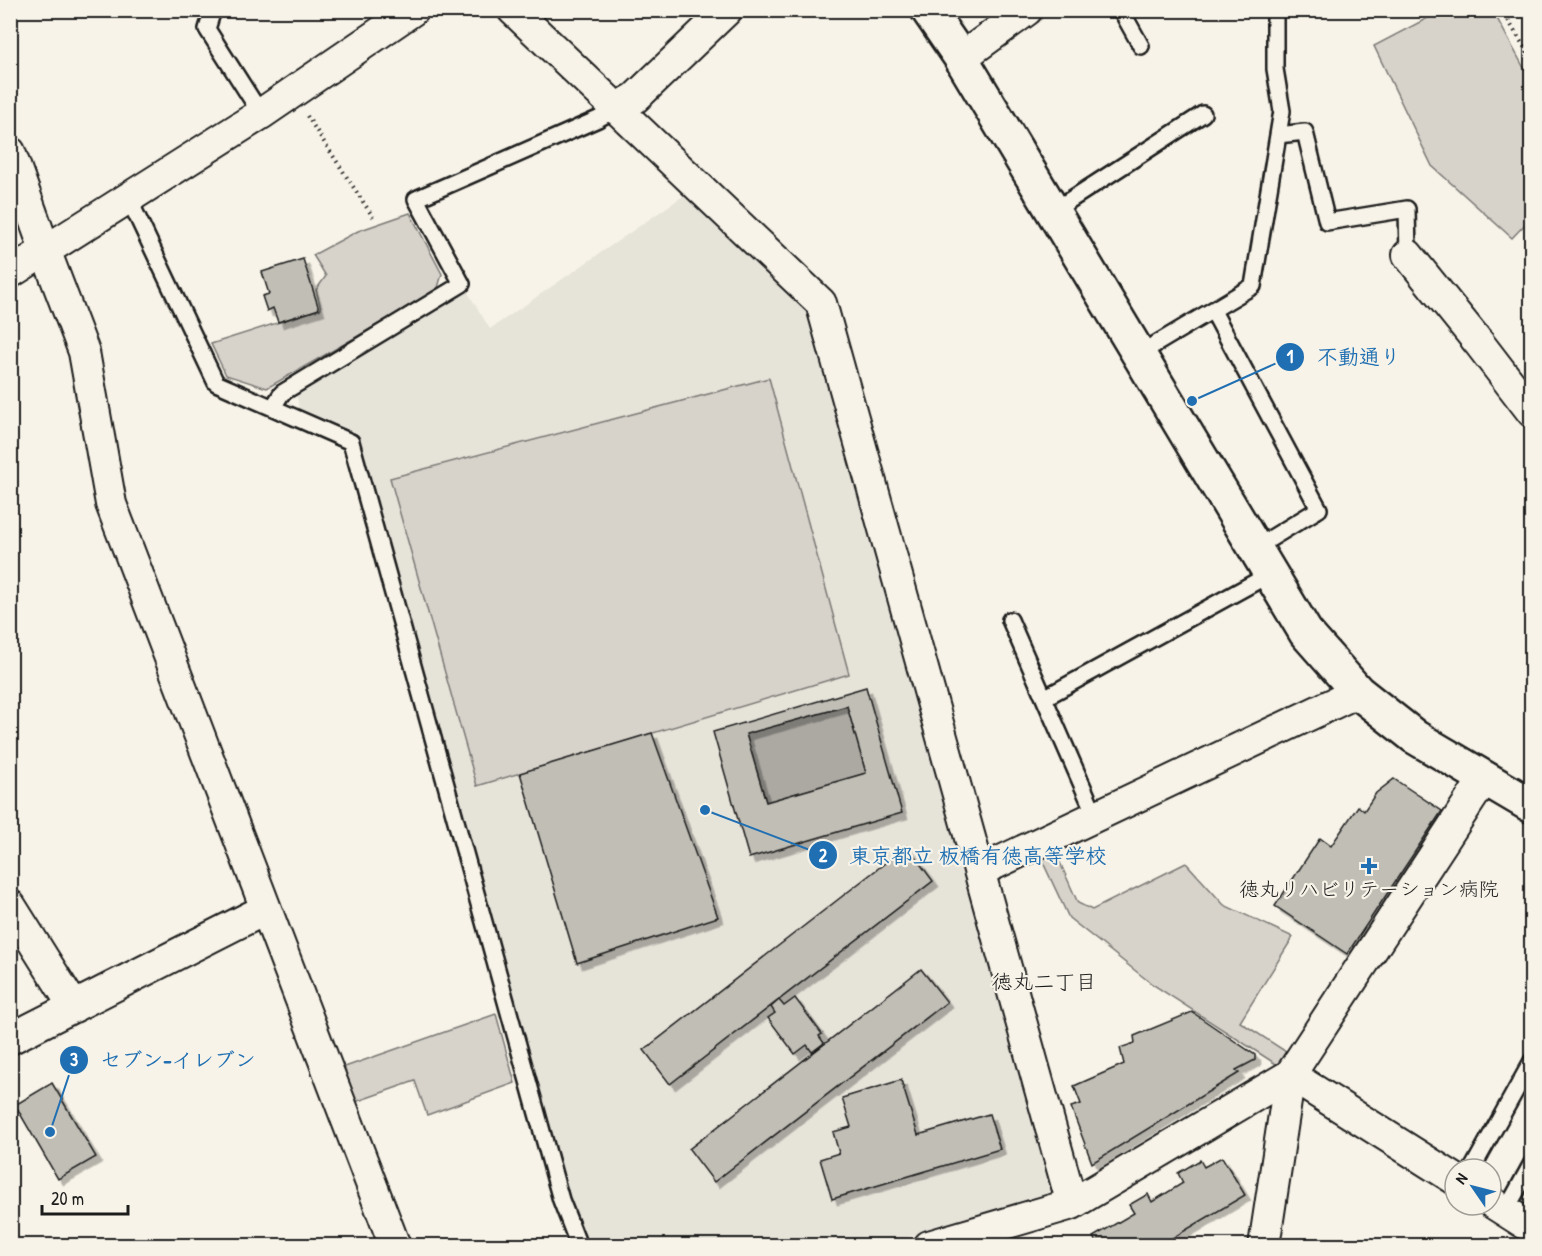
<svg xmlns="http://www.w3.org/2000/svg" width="1542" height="1256" font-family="'Patrick Hand','Klee One',sans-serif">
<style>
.built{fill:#e6e3d9}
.green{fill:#d7d3cb;stroke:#7a7874;stroke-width:1.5}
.water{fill:#aca9a2;stroke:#72716c;stroke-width:1.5}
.building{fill:#c0beb5;stroke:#1c1c1c;stroke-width:1.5;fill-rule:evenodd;filter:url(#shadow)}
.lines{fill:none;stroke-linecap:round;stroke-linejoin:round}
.service-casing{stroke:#1c1c1c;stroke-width:20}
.minor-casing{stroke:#1c1c1c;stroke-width:34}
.tertiary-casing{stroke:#1c1c1c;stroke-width:38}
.path{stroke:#1c1c1c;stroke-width:4;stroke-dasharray:1.5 4.5;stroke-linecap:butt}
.service{stroke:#f7f3e8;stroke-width:15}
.minor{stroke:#f7f3e8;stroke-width:30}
.tertiary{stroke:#f7f3e8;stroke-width:33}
.poi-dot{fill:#1f6fb2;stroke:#f7f3e8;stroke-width:2}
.labels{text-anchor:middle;stroke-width:4.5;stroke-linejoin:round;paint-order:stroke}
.poi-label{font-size:20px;fill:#1c1c1c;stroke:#f7f3e8}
.neighbourhood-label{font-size:21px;fill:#1c1c1c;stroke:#f7f3e8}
.leader{fill:none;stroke:#1f6fb2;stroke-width:2}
.callout-dot{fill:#1f6fb2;stroke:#f7f3e8;stroke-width:2}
.mark-label{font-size:18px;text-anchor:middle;font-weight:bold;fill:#fff}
.callout-label{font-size:21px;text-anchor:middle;font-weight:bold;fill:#1f6fb2;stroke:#f7f3e8;stroke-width:4.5;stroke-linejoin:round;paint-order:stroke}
</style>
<defs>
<filter id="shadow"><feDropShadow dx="5.5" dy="5.5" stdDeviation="0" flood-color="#0004"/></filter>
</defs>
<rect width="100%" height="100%" fill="#f7f3e8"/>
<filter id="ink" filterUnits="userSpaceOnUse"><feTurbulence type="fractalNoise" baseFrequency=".0167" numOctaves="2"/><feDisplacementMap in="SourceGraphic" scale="12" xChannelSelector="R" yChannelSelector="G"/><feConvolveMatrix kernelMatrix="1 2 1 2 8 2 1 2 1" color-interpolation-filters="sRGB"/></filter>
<g filter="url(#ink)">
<path class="built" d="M686,194L812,313L1053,1188L1043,1200L878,1245H587L569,1197L358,433L299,409L296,390L467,291L490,329Z"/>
<path class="green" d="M1441,11H1493L1531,81V218L1512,238L1432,166L1374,46Z
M410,213L442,274L437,291L267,388L226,375L211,344L321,309L316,290L326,276L313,255L358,231Z
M769,378L849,674L477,786L390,478Z
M1054,849L1078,903L1092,910L1186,863L1224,905L1293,937L1240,1022L1288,1053L1279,1066L1152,984L1069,918L1040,856Z
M496,1014L515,1083L427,1115L415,1081L355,1102L342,1068Z"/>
<path class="water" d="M847,706L866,773L766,802L746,734Z"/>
<path class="building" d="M303,259L319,309L278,322L273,308L267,311L262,296L269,294L262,272Z
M866,687L902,813L749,858L713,732ZM847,706L866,773L766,802L746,734Z
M652,733L718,917L577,963L520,773Z
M1394,779L1442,811L1347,954L1275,906L1320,838L1331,846L1358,806L1364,811L1376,793Z
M907,846L933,881L670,1084L644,1050Z
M921,969L947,1002L714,1182L689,1149Z
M795,998L822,1034L819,1036L824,1043L812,1052L807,1045L795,1054L768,1018L775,1013L771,1007L779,1000L784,1006Z
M1192,1012L1255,1055V1060L1236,1070L1239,1073L1092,1163L1071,1107L1081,1104L1074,1086L1124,1064L1120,1048L1135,1043L1134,1036Z
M901,1080L918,1135L989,1114L1000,1149L832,1199L820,1159L839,1153L833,1132L851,1127L842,1098Z
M52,1083L96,1157L58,1179L15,1105Z
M1222,1157L1245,1195L1159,1246H1096L1098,1245L1093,1237L1134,1213L1129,1205L1148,1194L1152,1202L1183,1183L1178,1173L1200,1160L1204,1167Z"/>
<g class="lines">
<g class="service-casing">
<path id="service" d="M213,10L207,29L261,114
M1121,10L1141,46
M1278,135L1305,132L1327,222L1407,209L1408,255
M128,197L216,383L351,442L561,1200L579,1246
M1053,211L1203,114
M1213,311L1319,509L1255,548
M1139,354L1253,286L1282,111L1275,69V10
M273,407L282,393L462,284L416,199L598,119L616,109
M1010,620L1096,817
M1044,698L1270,574
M1472,1169L1532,1061
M1505,1212L1532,1163"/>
</g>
<g class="minor-casing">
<path id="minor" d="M513,10L821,303L1072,1204
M961,58L1027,10
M616,109L635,98L727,10
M10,152L45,250L84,352L111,504L395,1246
M1408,255L1479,343L1532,412
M10,273L261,114L413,10
M980,871L1358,692
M10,905L74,1007
M10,1039L266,909
M1491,1202L1532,1228
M929,1246L1072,1204L1290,1075L1484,779
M1264,1246L1290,1075L1455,1179"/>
</g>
<g class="tertiary-casing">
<path id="tertiary" d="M928,10L961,58L1306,633L1358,692L1415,737L1532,806"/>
</g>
<path class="path" d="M1502,10L1532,60
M307,116L373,217"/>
<use href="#service" class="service"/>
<use href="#minor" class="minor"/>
<use href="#tertiary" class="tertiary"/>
</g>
</g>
<path class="poi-dot" d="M1366 857h6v6h6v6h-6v6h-6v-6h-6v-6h6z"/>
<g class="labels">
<g class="poi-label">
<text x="1369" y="896">徳丸リハビリテーション病院</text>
</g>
<g class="neighbourhood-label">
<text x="1044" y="989">徳丸二丁目</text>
</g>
</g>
<path class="leader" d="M1192 401L1290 357M705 810L823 855M50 1132L74 1060"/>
<g class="callout-dot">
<circle cx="1192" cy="401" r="6"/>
<circle cx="705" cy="810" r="6"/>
<circle cx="50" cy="1132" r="6"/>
<circle cx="1290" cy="357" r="15"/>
<circle cx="823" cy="855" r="15"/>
<circle cx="74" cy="1060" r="15"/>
</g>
<g class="mark-label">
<text x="1290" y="363">1</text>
<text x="823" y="862">2</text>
<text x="74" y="1066">3</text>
</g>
<g class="callout-label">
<text x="1359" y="364">不動通り</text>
<text x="978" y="863">東京都立 板橋有徳高等学校</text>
<text x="178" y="1067">セブン-イレブン</text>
</g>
<rect width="1542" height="1256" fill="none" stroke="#f7f3e8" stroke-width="36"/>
<rect x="18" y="18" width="1506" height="1220" fill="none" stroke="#1c1c1c" stroke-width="2" filter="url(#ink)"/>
<g transform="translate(1473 1187) rotate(305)"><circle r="28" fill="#f7f3e8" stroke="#9f9d96" stroke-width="1.5"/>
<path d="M0-4.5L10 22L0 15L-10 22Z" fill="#1f6fb2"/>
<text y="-9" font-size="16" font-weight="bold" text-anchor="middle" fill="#1c1c1c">N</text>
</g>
<path d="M42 1205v9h86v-9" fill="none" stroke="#1c1c1c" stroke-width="3"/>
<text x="51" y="1205" font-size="18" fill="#1c1c1c" stroke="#f7f3e8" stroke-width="4.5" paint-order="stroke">20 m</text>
</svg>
